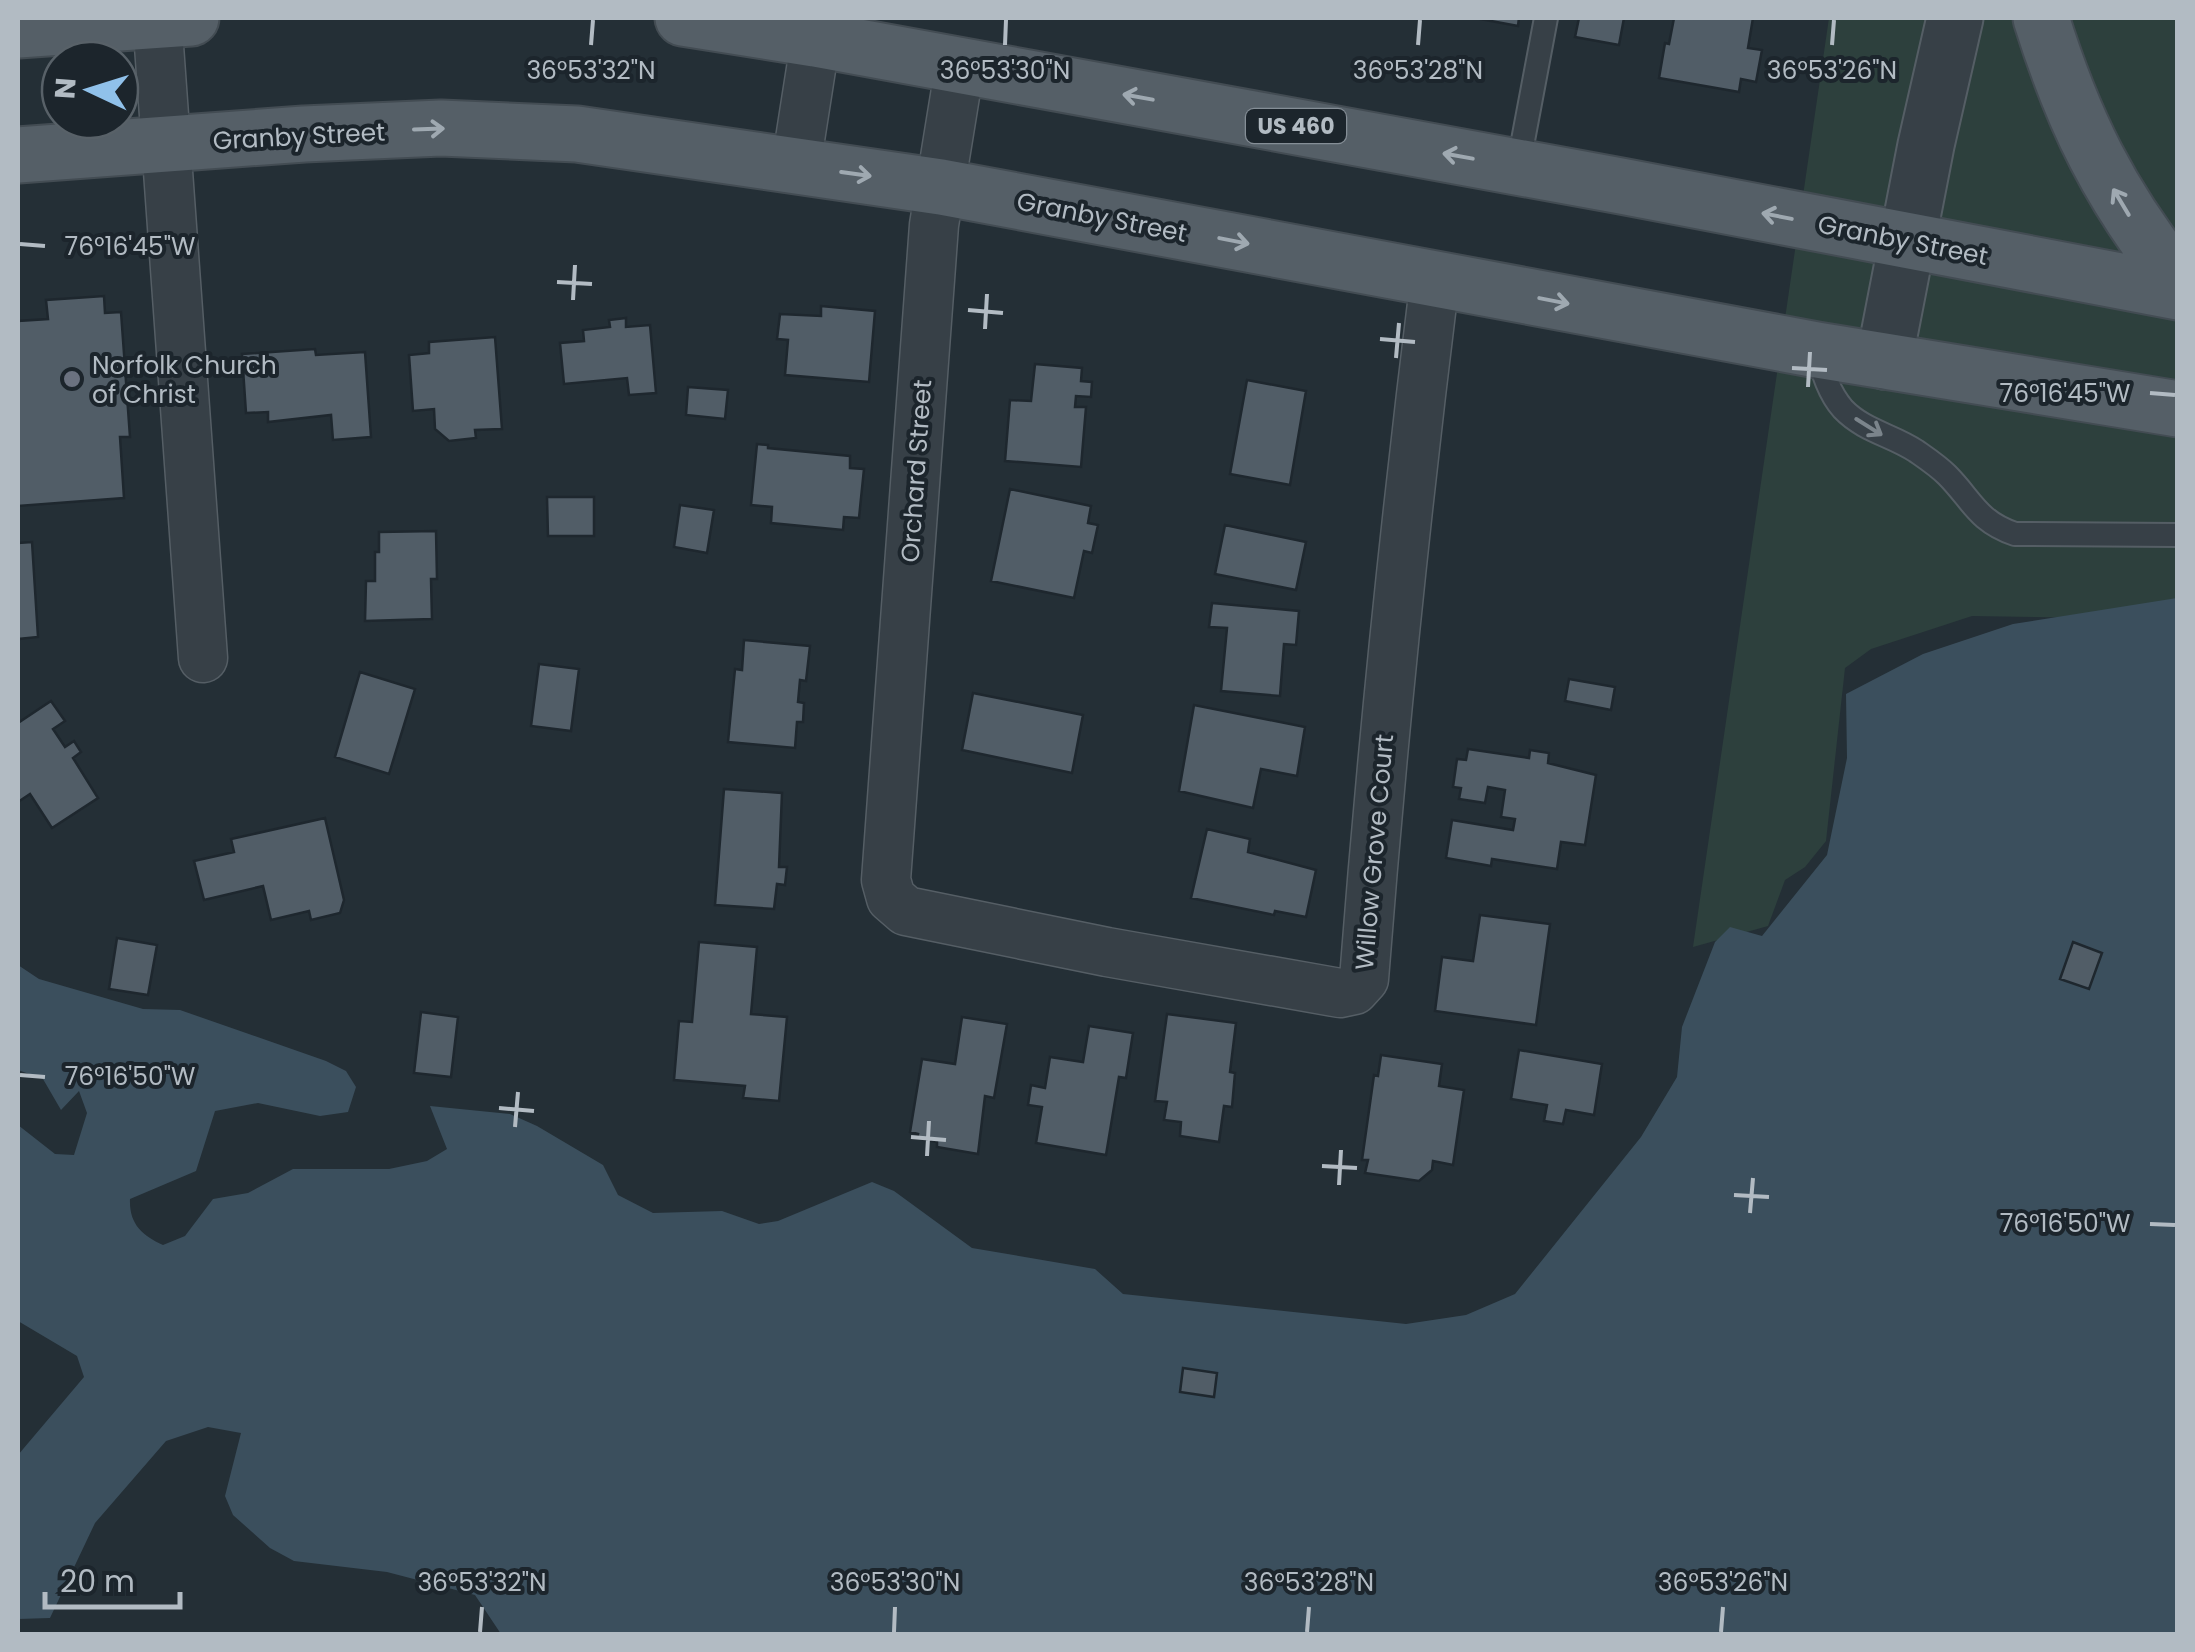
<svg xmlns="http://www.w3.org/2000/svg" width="2195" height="1652" font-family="Poppins,sans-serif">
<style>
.green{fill:#2d403d}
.water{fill:#3b4f5d}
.building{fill:#515d67;stroke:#1e272e;stroke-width:2.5}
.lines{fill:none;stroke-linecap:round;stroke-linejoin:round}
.service-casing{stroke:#555e65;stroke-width:26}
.minor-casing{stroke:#555e65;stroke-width:51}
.tertiary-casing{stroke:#555e65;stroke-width:59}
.primary-casing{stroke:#434c53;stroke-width:59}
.service{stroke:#374047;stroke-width:22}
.minor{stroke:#374047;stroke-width:48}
.tertiary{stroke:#374047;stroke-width:55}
.primary{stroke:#555f67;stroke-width:55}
.oneway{stroke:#9fa9b1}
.oneway2{stroke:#7b848b}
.ticks{fill:none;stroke:#b2bbc3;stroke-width:4}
.worship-dot{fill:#6b7280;stroke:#1c252c;stroke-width:4}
.labels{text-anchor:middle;stroke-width:8;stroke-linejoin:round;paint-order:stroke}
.shield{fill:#1c252c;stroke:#858e96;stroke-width:2.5}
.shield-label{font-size:22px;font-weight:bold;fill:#b2bbc3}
.street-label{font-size:25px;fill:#b2bbc3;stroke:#1c252c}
.poi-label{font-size:25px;fill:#b2bbc3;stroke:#1c252c;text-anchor:start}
.ticks-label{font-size:25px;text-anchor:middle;fill:#b2bbc3;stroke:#1c252c;stroke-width:8;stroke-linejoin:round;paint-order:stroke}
</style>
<rect width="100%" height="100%" fill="#242f36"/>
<path class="green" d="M1829,18H2177V619L1972,616L1871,649L1845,668L1826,841L1805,867L1785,880L1768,926L1693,947Z"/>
<path class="water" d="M2177,598V1634H501L475,1595L387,1572L294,1561L270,1548L233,1515L225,1496L241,1433L208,1427L166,1441L95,1523L50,1618L18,1619V1455L84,1377L77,1356L18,1321V1125L55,1154L74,1155L87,1113L79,1091L61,1110L43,1079L18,1070V965L39,979L143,1009L180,1010L326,1061L346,1071L356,1087L348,1112L320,1116L258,1103L215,1111L196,1171L130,1199C129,1224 142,1235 163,1245L185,1236L213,1199L248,1193L293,1169H389L427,1161L447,1149L430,1106L510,1114L537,1126L603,1165L618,1195L653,1213L722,1211L759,1224L778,1221L872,1182L894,1191L972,1248L1095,1269L1123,1294L1406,1324L1466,1315L1515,1294L1641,1137L1677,1077L1682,1027L1715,942L1730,927L1762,936L1827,855L1847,758L1846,694L1923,654L2013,624Z"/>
<path class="building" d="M1475,18H1519L1518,26Z
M1579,18H1624L1619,45L1575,37Z
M1674,18H1753L1748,48L1762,50L1756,82L1741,79L1739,92L1659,78L1665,43L1669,44Z
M104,296L105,313L121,312L130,437H120L124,498L18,506V321L48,319L46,300Z
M821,306L875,311L869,382L785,375L788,340L777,339L780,314L821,316Z
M626,318V327L650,325L656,393L629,395L627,378L564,384L560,343L584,341L583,330L610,327L609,320Z
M495,337L502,429L475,430L476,438L449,441L435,429L434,409L413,411L409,355L429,353V342Z
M315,349L316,355L365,352L371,437L333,440L331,415L268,422V412L246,413L242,354Z
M1035,364L1082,368L1081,381L1092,382L1091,397L1076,396L1075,407H1086L1081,467L1005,461L1010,400L1031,401Z
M1247,380L1306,391L1290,485L1230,474Z
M688,387L728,390L725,419L686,415Z
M757,444L768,445V448L850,456V468L864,469L859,518L844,517L843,530L771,523L772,507L751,505Z
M1010,489L1091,506L1088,523L1098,525L1092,553L1084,551L1074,598L991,581Z
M547,497H594V536H548Z
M680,505L714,510L707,553L674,547Z
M1225,525L1306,542L1296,590L1215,574Z
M436,531L437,579H431L432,619L365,621L366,581H375V552H379V532Z
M32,542L38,637L18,639V543Z
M1212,603L1299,611L1296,645L1284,644L1280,696L1221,691L1227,628L1209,627Z
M744,640L810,646L806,681L800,680L798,702L804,703L803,722H797L795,748L728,742L735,669L742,670Z
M539,664L579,669L571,731L531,726Z
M360,672L415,689L389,774L335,757Z
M1569,679L1615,687L1611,710L1565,701Z
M973,693L1083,715L1072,773L962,750Z
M51,701L65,721L53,729L65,747L74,741L81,752L73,758L98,798L52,828L30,794L18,802V723Z
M1194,705L1305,727L1297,776L1261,769L1253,808L1179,791Z
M1468,749L1529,758L1530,750L1549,753L1548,763L1596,775L1585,845L1561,842L1557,869L1492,859L1491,866L1446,858L1452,820L1513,830L1515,819L1501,817L1505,790L1488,787L1485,803L1459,799L1461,788L1453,787L1457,759L1466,760Z
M724,789L782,793L779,867H787L785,885L777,884L774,909L715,905Z
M325,818L344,900L340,913L311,920L309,911L271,920L263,886L204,900L194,861L234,852L231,839Z
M1207,829L1250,839L1248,852L1316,870L1306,917L1275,911L1274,915L1191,898Z
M1480,915L1550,924L1536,1025L1435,1011L1442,957L1473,961Z
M117,938L157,945L148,995L109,989Z
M699,942L757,947L751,1014L787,1017L779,1101L743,1098L745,1086L674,1080L679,1021L692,1022Z
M2073,942L2102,953L2089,989L2060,979Z
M421,1012L458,1017L451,1077L414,1073Z
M1167,1014L1236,1023L1230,1072L1235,1073L1232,1107L1224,1106L1219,1142L1180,1136L1181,1122L1164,1120L1167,1102L1155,1101Z
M962,1017L1007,1024L994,1098L985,1096L978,1154L937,1147V1142L917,1138L918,1134L910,1132L922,1059L955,1064Z
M1089,1026L1133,1033L1126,1078L1119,1077L1106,1155L1036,1143L1042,1107L1028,1105L1031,1085L1045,1088L1050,1057L1083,1062Z
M1519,1050L1602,1064L1594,1115L1566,1110L1563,1124L1544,1121L1547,1105L1511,1099Z
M1381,1055L1442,1064L1439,1086L1464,1090L1453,1165L1433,1161L1432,1170L1419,1181L1365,1173L1368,1160H1362L1374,1075L1378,1076Z
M1183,1368L1217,1373L1214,1397L1180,1392Z"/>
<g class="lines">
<g class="service-casing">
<path id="service" d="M1518,167L1546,18
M1818,353C1823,373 1829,393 1843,409C1864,431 1892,435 1916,451C1926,458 1938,466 1947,475C1972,500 1977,521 2015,534L2178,535"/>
</g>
<g class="minor-casing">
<path id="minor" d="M157,18L203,658
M960,65L934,225L886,880L891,898L906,911L1107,952L1340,993L1354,990L1364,979C1382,745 1406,512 1435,279
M796,165L819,18"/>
</g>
<g class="tertiary-casing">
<path id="tertiary" d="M1884,361L1926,145L1955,18"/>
</g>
<g class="primary-casing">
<path id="primary" d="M683,18L815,39L1621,186L2178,292
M2041,18C2073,121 2110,196 2178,281
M18,30L191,18
M18,155L304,134L441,128L577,134L941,187L1817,350L2178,409"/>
</g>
<use href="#service" class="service"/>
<use href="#minor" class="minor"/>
<use href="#tertiary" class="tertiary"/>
<use href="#primary" class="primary"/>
</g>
<defs><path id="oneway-shaft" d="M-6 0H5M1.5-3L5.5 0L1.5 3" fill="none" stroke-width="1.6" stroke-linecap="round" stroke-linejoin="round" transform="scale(2.5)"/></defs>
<g class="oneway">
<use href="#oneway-shaft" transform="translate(1138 97) rotate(-170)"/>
<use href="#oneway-shaft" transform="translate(429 129) rotate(-2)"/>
<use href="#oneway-shaft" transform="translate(1458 156) rotate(-170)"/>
<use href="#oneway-shaft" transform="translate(856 174) rotate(8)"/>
<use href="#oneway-shaft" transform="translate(2121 202) rotate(-121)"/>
<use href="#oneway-shaft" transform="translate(1777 216) rotate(-169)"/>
<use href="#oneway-shaft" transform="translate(1234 241) rotate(11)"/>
<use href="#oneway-shaft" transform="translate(1554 301) rotate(11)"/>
</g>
<use class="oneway2" href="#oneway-shaft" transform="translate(1869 427) rotate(32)"/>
<path class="ticks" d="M591,45L593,20M1005,45L1006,20M1418,45L1420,20M1832,45L1834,20M20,244L45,246M557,282L592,284M573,300L575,265M968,310L1003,313M985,329L987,294M1380,339L1415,342M1396,358L1399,323M1792,368L1827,370M1808,387L1810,352M2150,393L2175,395M20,1075L45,1077M499,1108L534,1111M515,1127L518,1092M911,1137L946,1140M927,1156L929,1121M1322,1166L1357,1168M1339,1185L1341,1150M1734,1195L1769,1197M1750,1213L1753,1178M2150,1224L2175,1225M480,1632L482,1607M894,1632L895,1607M1307,1632L1309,1607M1721,1632L1723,1607"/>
<circle class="worship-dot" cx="72" cy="379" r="10"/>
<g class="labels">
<rect class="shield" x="1246" y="109" width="100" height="34" rx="8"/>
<g class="shield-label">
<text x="1296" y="134">US 460</text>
</g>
<g class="street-label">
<text transform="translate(299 136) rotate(-3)" y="9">Granby Street</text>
<text transform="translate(1102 217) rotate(11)" y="9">Granby Street</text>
<text transform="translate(1903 240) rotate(11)" y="9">Granby Street</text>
<text transform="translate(916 471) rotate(-86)" y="9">Orchard Street</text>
<text transform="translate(1374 852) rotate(-85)" y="9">Willow Grove Court</text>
</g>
<g class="poi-label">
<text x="92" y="374">Norfolk Church<tspan x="92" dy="29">of Christ</tspan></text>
</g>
</g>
<g class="ticks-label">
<text x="591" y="79">36°53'32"N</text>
<text x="1005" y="79">36°53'30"N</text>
<text x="1418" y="79">36°53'28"N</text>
<text x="1832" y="79">36°53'26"N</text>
<text x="130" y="255">76°16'45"W</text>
<text x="2065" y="402">76°16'45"W</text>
<text x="130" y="1085">76°16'50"W</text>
<text x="2065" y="1232">76°16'50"W</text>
<text x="482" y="1591">36°53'32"N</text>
<text x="895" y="1591">36°53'30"N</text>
<text x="1309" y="1591">36°53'28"N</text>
<text x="1723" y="1591">36°53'26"N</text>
</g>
<rect width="2195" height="1652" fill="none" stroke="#b2bbc3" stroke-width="40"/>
<g transform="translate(90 90) rotate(274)"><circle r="48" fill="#1c252c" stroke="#586168" stroke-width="2.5"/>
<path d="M0-8L18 38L0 25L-18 38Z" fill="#90c1ea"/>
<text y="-15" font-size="28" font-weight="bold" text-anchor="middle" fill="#b2bbc3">N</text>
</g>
<path d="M45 1592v15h135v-15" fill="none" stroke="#b2bbc3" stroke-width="5"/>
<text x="60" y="1592" font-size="30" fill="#b2bbc3" stroke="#1c252c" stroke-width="8" paint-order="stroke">20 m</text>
</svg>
